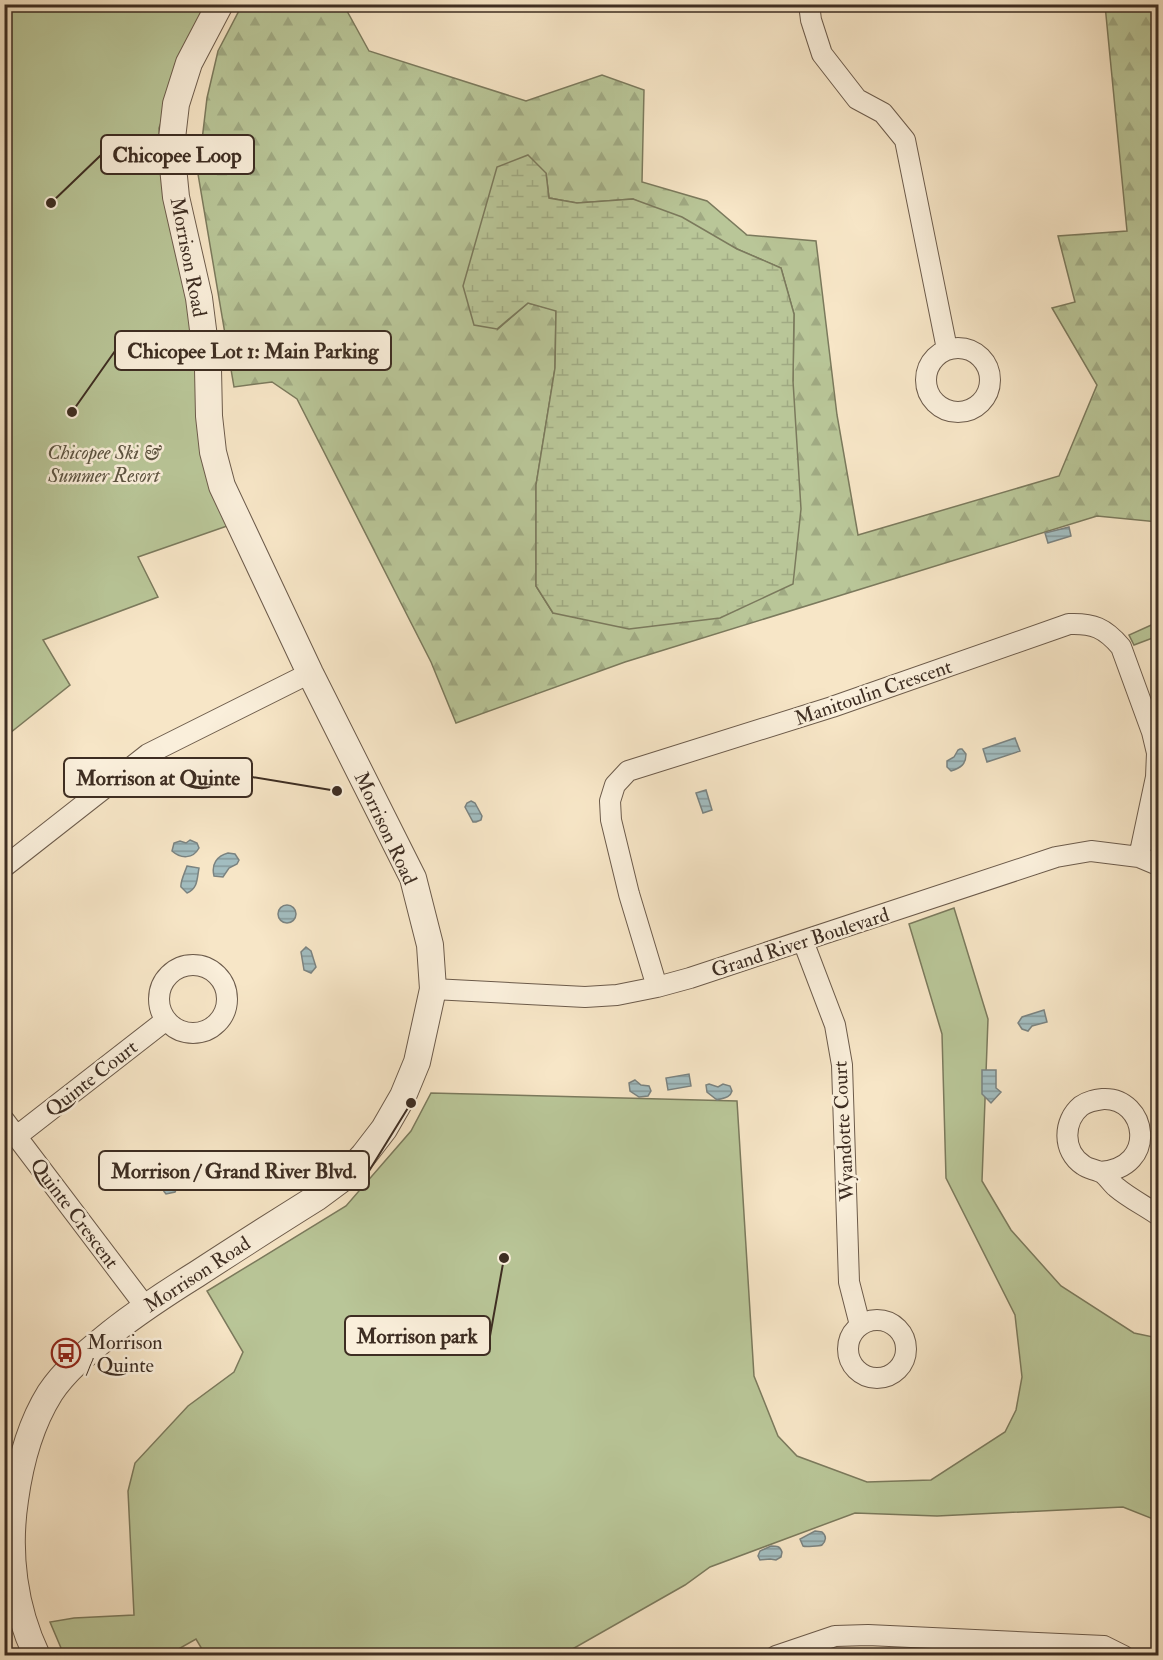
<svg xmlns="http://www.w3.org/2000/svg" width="1163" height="1660" font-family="'IM FELL Double Pica',serif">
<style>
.forest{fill:url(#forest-firs);stroke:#7b7a5d;stroke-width:1.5;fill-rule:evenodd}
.wetland{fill:url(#wetland-marsh);stroke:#7b7a5d;stroke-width:1.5}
.park{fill:#b9c698;stroke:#7b7a5d;stroke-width:1.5}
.water{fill:url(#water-rules);stroke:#7a8381;stroke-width:1.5}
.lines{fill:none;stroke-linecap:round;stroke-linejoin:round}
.minor-casing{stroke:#6c5b4b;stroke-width:22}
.tertiary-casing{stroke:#6c5b4b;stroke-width:28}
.minor{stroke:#faefdb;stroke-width:20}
.tertiary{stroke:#faefdb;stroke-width:26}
.labels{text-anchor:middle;stroke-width:5;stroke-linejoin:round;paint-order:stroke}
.street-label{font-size:20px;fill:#3d2d22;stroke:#faefdb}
.park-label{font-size:20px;font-style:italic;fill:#5c5340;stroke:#faefdb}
.poi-label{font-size:20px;fill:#3d2d22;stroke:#faefdb;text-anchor:start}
.leader{fill:none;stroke:#3d2d22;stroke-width:2}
.callout-dot{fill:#3d2d22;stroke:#faefdb;stroke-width:2}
.callout{fill:#faefdb;stroke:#3d2d22;stroke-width:2}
.callout-label{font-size:21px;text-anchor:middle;font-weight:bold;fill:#3d2d22}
</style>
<defs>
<pattern id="forest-firs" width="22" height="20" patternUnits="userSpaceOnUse" patternTransform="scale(1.5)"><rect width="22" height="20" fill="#b9c698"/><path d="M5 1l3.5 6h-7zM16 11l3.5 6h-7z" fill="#a0aa83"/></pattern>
<pattern id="wetland-marsh" width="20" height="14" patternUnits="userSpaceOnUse" patternTransform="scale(1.5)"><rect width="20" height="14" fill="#b9c698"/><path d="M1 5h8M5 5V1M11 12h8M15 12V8" fill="none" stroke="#a0aa83"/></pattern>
<pattern id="water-rules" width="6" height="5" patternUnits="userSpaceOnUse" patternTransform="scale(1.5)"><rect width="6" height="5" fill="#a2bdc0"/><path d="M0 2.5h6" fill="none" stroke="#859a9c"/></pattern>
</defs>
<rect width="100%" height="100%" fill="#f7e6c7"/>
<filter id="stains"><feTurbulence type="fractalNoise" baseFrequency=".00333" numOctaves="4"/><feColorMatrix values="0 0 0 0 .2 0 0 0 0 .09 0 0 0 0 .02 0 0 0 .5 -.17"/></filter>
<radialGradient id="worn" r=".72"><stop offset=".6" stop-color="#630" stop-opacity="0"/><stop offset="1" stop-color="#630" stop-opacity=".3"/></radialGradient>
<path class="forest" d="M242,5H334L347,11L369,51L526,101L602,75L644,90L642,182L707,201L747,235L816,241L837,415L858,535L1059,476L1097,385L1052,308L1075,302L1058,236L1127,231L1105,5H1158V522L1097,516L625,662L456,723L431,662L297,399L272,382L234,387L198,174L207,98L218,51ZM546,173L549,198L577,203L633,199L737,249L781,268L794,314L793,381L553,613L536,586V485L555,368L556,310L528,303L498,329Z"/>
<path class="wetland" d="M528,155L546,173L549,198L577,203L633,199L682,217L737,249L781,268L794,314L793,381L801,509L793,584L720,618L629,629L553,613L536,586V485L555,368L556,311L528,303L497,329L474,325L463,286L497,167Z"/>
<path class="park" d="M5,5H211L175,83L159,128L162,186L191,313L230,525L138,557L158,597L43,640L70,685L5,737Z
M1158,622V636L1134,645L1129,635Z
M954,908L988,1019L982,1181L1011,1230L1061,1286L1134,1333L1158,1338V1521L1123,1507L937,1516L855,1513L710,1567L685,1585L562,1655L206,1656L196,1639L168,1655H64L50,1622L74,1618L134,1615L128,1491L135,1463L188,1406L234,1372L243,1352L207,1291L346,1206L411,1131L431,1093L737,1101L754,1376L778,1436L797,1456L867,1482L931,1480L1005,1432L1016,1410L1022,1377L1015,1315L946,1178L942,1034L909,924Z"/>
<path class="water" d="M1069,527L1071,536L1048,543L1045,533Z
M1015,738L1020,751L987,762L983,749Z
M960,749H962L966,754C966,764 961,768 951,771L947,767V761L954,757L958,750Z
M706,790L712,810L703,813L696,793Z
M471,801L475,803L482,816L481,820L476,822H473L465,807L467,803Z
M190,840L197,843L199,848C193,859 181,859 172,851L174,843L180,841L186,843Z
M228,853L235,854L239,860L237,864L229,868L223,877L214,876C211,864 217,856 228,853Z
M187,866L199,868C197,878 198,889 187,893L181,887C180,882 185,872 187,866Z
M278 914a9 9 0 1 1 18 0a9 9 0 1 1-18 0Z
M306,947L311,951L316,967L311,973L304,970L301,952Z
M1044,1010L1047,1022L1032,1026L1028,1031L1022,1029L1018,1023L1022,1017Z
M982,1070H996V1088L1001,1092L991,1103L982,1094Z
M689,1074L691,1086L668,1090L666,1078Z
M635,1080L641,1085L649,1086L651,1091L648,1096L639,1097L630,1091L629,1083Z
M709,1084L718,1087L723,1084L730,1086L732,1091C730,1098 724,1098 717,1100L707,1092L706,1085Z
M161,1170H167C172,1177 180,1184 175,1192L166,1194C161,1189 158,1176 161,1170Z
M815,1531L822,1532C827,1536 826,1541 822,1545C820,1546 805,1547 803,1546L800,1539Z
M771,1546C777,1546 780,1546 782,1552L781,1557L776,1560L770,1559L760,1560L758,1556L760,1551Z"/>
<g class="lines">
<g class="minor-casing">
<path id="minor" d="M809,4L811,20L822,54L857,99L883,113L905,140L947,349
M926 380a32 32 0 1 1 64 0a32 32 0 1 1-64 0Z
M4,867L148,754L310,673
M803,941L835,1025L842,1065L849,1282L860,1325
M159 999a34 34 0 1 1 68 0a34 34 0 1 1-68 0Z
M657,987L629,894L611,820L610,801L615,785L628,771L832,707L1069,624C1093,623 1105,628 1121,647L1152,732L1157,753L1156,777L1139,857
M433,989L585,997L617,995L657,987L690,978L1056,857L1091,851L1139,857L1158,865
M4,1120L145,1306
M17,1136L166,1020
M1100,1172C1159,1168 1147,1097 1103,1099C1095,1100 1088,1101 1081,1106C1063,1121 1062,1151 1083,1165C1088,1169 1094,1169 1100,1172C1106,1174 1111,1183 1116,1187C1129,1198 1145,1206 1158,1215
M848 1349a29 29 0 1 1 58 0a29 29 0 1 1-58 0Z
M776,1656L835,1636L868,1635L1104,1646L1124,1656"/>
</g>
<g class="tertiary-casing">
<path id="tertiary" d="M37,1656C14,1608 7,1553 15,1500C20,1463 30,1425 50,1393C66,1369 89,1351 111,1333C139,1311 168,1292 197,1274C237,1248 276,1223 316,1198L343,1178L364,1155L384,1129L403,1096L417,1062L433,989L430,945L413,878L310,673L222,486L213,452L209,416L208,369L199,298L176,197L171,147L176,104L189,63L220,4"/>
</g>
<use href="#minor" class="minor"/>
<use href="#tertiary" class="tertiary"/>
</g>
<defs>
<g id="bus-ring" transform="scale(1.5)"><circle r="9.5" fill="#faefdb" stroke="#8f2418" stroke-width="1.5"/><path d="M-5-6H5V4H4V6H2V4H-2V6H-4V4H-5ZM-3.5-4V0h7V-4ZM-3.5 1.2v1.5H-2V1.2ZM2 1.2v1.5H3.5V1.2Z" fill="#8f2418"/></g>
</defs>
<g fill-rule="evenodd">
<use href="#bus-ring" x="66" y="1353"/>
</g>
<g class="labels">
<g class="street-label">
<text transform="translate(189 257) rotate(79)" y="7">Morrison Road</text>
<text transform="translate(873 692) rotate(-19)" y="7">Manitoulin Crescent</text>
<text transform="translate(386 828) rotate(65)" y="7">Morrison Road</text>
<text transform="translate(800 942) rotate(-18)" y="7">Grand River Boulevard</text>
<text transform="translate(91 1078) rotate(-38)" y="7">Quinte Court</text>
<text transform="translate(843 1131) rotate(-93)" y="7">Wyandotte Court</text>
<text transform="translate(75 1213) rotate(53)" y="7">Quinte Crescent</text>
<text transform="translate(197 1274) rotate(-33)" y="7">Morrison Road</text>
</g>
<g class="park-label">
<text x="104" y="459">Chicopee Ski &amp;<tspan x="104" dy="23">Summer Resort</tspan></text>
</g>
<g class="poi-label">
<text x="87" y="1349">Morrison<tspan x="87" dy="23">/ Quinte</tspan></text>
</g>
</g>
<path class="leader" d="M51 203L101 155M72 412L115 351M337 791L252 777M411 1103L369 1171M504 1258L490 1336"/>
<g class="callout-dot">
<circle cx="51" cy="203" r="6"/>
<circle cx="72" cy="412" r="6"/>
<circle cx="337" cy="791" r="6"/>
<circle cx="411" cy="1103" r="6"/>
<circle cx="504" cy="1258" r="6"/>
</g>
<g class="callout">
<rect x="101" y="135" width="153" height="39" rx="6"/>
<rect x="115" y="331" width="276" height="39" rx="6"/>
<rect x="64" y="758" width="188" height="39" rx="6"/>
<rect x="99" y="1151" width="270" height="39" rx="6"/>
<rect x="345" y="1316" width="145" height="39" rx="6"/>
</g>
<g class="callout-label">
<text x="177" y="162">Chicopee Loop</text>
<text x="253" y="358">Chicopee Lot 1: Main Parking</text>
<text x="158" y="785">Morrison at Quinte</text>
<text x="234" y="1178">Morrison / Grand River Blvd.</text>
<text x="417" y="1343">Morrison park</text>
</g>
<rect width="1163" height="1660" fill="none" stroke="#f7e6c7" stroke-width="24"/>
<rect x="6" y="6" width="1151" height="1648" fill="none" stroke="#3d2d22" stroke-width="3"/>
<rect x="12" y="12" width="1139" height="1636" fill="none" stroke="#3d2d22" stroke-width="1.5"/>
<rect width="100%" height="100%" filter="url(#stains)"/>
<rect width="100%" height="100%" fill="url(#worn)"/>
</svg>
